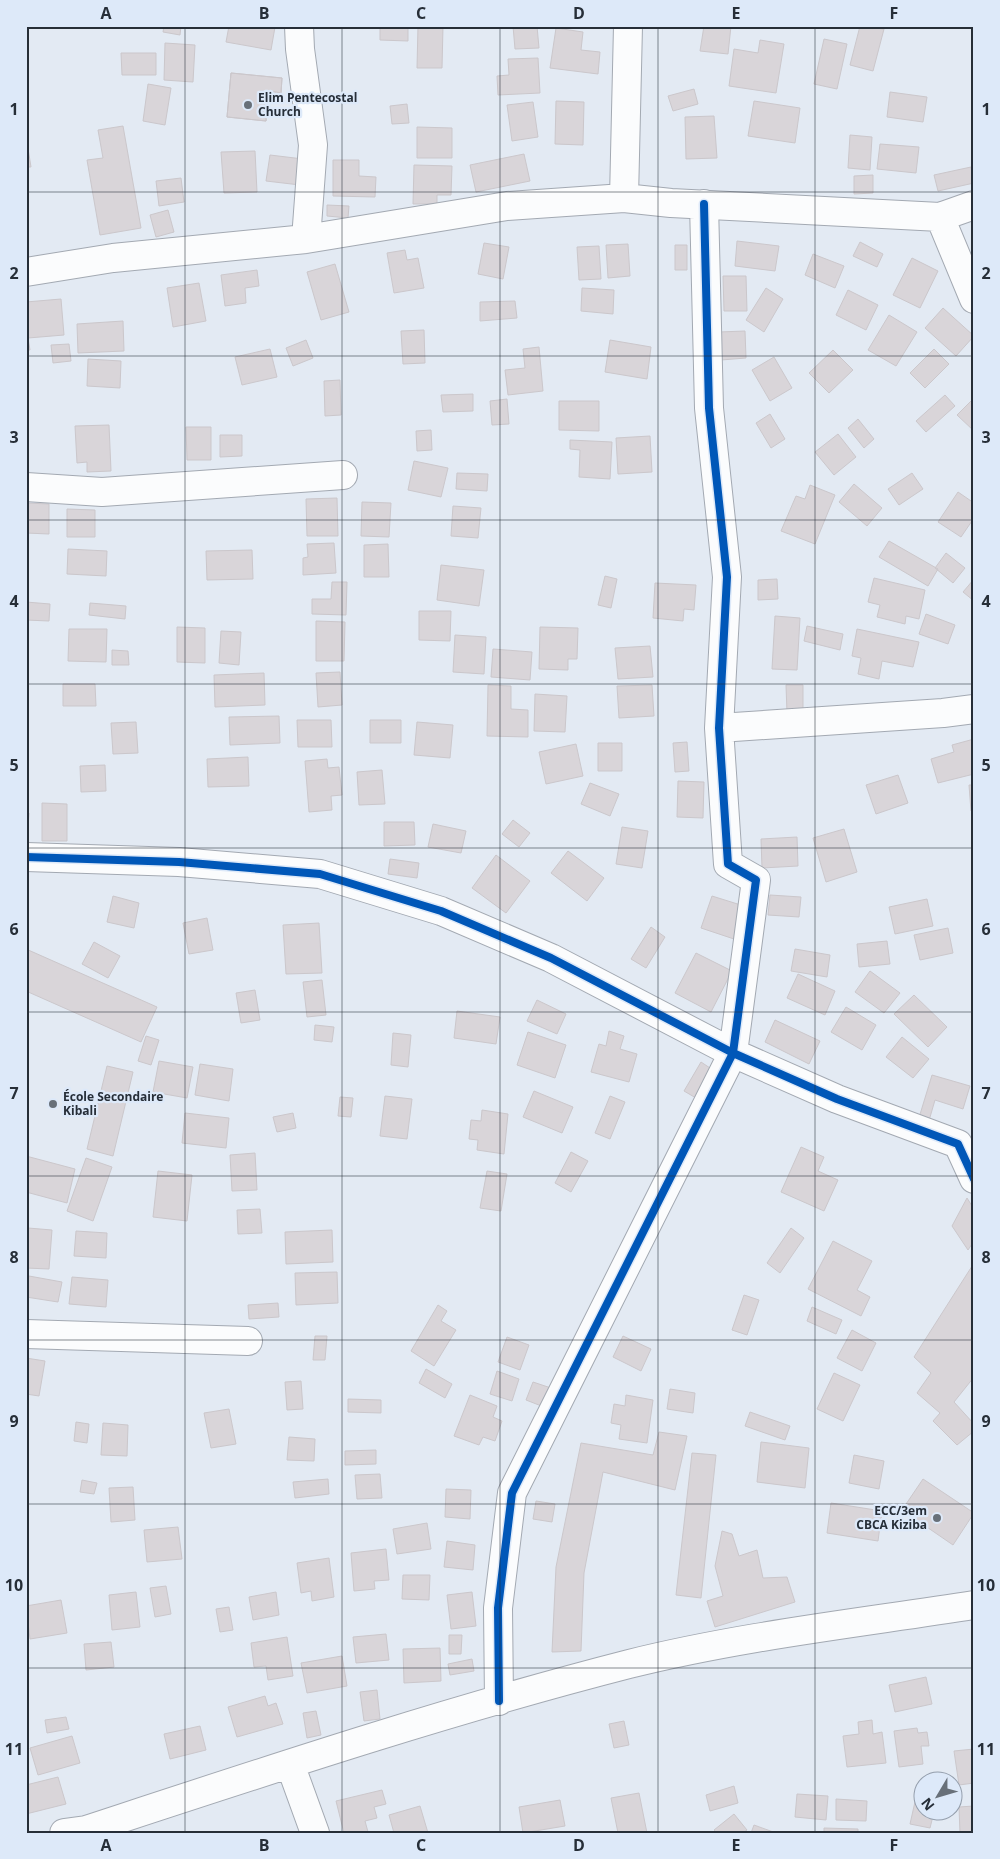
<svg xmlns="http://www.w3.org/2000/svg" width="1000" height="1859" font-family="'Open Sans',sans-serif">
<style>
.building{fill:#d9d5d9;stroke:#cbc7cb}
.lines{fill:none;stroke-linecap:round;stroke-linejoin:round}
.minor-casing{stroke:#a3a9b2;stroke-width:30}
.minor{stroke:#fbfcfd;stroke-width:28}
.cycleway-casing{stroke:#dde9f9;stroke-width:11}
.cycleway{stroke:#0057b8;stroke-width:8}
.grid{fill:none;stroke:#262e38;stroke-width:1;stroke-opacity:0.55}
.poi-dot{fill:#687079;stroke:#dde9f9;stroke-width:2}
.labels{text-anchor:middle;stroke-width:4.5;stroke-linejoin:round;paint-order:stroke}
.poi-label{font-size:12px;font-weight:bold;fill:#262e38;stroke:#dde9f9;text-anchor:start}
.neatline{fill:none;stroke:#262e38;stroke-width:2}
.grid-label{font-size:16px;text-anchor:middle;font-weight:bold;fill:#262e38}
</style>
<rect width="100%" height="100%" fill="#e3eaf3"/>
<path class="building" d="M164,26H181L180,35L163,32Z
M229,26L275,27L271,50L226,42Z
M380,26H408V41L380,40Z
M418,26H443L442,68H417Z
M513,26H537L539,48L515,49Z
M704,26H731L728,54L700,51Z
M860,26L884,29L873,71L850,65Z
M556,28L583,32L581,50L600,52L598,74L550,68Z
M974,29V61H973L972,30Z
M824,39L847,44L837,89L814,84Z
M760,40L784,44L776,93L729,86L734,49L758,53Z
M165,43L195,45L193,82L164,80Z
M121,53H156V75H122Z
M538,58L540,93L498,95L497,76L509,75L508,59Z
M231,73L282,78L281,93L269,91L266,121L227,117Z
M231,73L282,78L281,93L269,91L266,121L227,117Z
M148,84L171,88L165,125L143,121Z
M694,89L698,104L673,111L668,96Z
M890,92L927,97L923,122L887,117Z
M556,101L584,102L583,145L555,144Z
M754,101L800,108L795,143L748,136Z
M533,102L538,137L512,141L507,105Z
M407,104L409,123L392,124L390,106Z
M714,116L717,158L686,159L685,117Z
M123,126L141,228L100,235L87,160L103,158L98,130Z
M417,127L452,128V158H417Z
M850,135L872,137L870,170L848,168Z
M26,136L31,167H26Z
M880,144L919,147L916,173L877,169Z
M255,151L257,192L224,193L221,152Z
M524,154L530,181L476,192L470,165Z
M270,155L303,159L300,185L266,181Z
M333,160H359V176L376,177L375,197L333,196Z
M414,165L452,166L451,195H437V204H413Z
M971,167L974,183L938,191L934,175Z
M873,175V193L854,194V176Z
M181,178L184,202L159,206L156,181Z
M327,205L349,206L348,218L327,216Z
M168,210L174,232L156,237L150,215Z
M737,241L779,246L775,271L735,266Z
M860,242L883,254L877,267L853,256Z
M484,243L509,247L503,279L478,274Z
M628,244L630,276L608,278L606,245Z
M675,245H687V270H675Z
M599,246L601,279L579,280L577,247Z
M405,250L407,260L418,258L424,288L394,293L387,253Z
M813,254L844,266L835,288L805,275Z
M912,258L938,271L920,308L893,295Z
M335,264L349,312L321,320L307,272Z
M257,270L259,286L245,288L246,303L225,306L221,275Z
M723,276H746L747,311H724Z
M199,283L206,321L173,327L167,288Z
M582,288L614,290L613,314L581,311Z
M766,288L783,299L764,332L746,320Z
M848,290L878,305L866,330L836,315Z
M61,299L64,335L28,338L30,350H26V302Z
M515,301L517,318L480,321V302Z
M943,308L974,336L956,356L925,328Z
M889,315L917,332L896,366L868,350Z
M123,321L124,351L78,353L77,324Z
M424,330L425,363L403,364L401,331Z
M745,331L746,358L721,360L719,332Z
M306,340L313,358L293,366L286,348Z
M610,340L651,347L647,379L605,372Z
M69,344L71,361L53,363L51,345Z
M539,347L543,391L508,395L505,370L525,368L523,349Z
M270,349L277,377L242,385L235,357Z
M934,349L949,364L925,388L910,373Z
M833,350L853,370L829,393L809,373Z
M774,357L792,388L770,401L752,370Z
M88,359L121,361L120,388L87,386Z
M340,380L341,415L325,416L324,381Z
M473,394V411L443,412L441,395Z
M945,395L955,406L926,432L916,421Z
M974,398V431L957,415Z
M507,399L509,424L492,425L490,401Z
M559,401H599V431L559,430Z
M770,414L785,439L771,448L756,423Z
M858,419L874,439L864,448L848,428Z
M109,425L111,471L87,472V462L77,463L75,426Z
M186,427H211V460H187Z
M431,430L432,450L417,451L416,431Z
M838,434L856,457L834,475L815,452Z
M220,435H242V456L220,457Z
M650,436L652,472L618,474L616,438Z
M570,440L612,442L610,479L579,477L580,450L570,449Z
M414,461L448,468L441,497L408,490Z
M457,473L488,474L487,491L456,489Z
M912,473L923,489L899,505L888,489Z
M854,484L882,508L867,526L839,502Z
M810,485L835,495L815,544L781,531L796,496L805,499Z
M958,492L974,503V518L961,537L938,522Z
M337,498L338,536H307L306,499Z
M362,502L391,503L389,537L361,536Z
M26,503L49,504V534L26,533Z
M453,506L481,508L478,538L451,536Z
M67,509L95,510V537H67Z
M889,541L938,569L928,586L879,557Z
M334,543L336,573L303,575V558L308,557L307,544Z
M388,544L389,577H364V545Z
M68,549L107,551L106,576L67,574Z
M252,550L253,579L207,580L206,551Z
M946,553L965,568L953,583L935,568Z
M441,565L484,570L479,606L437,600Z
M605,576L617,579L611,608L598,605Z
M874,578L925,590L919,619L906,616L905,624L877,617L880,605L868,602Z
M777,579L778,599L758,600V580Z
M974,579V601L963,592Z
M332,582H347L346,615L312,614V599H331Z
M655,583L696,585L694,610L684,609L683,621L653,618Z
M26,602L50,604L49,621L26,620Z
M90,603L126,606L125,619L89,615Z
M419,611H451L450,641L419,640Z
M926,614L955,625L948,644L919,634Z
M775,616L800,618L797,670L772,669Z
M316,621L345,622L344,661H316Z
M807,626L843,634L840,650L804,641Z
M177,627L205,628V663L177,662Z
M540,627L578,628L577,659H568V670L539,669Z
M69,629H107L106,662L68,661Z
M857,629L919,642L913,667L882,661L879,679L858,674L861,658L852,656Z
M221,631L241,632L239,665L219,663Z
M455,635L486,637L484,674L453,672Z
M650,646L653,677L618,679L615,648Z
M493,649L532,652L530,680L491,677Z
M112,650L128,651L129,665H112Z
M340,672L342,705L318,707L316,673Z
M264,673L265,705L215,707L214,675Z
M63,684H95L96,706H63Z
M488,685L511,686V709L528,710V737L487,736Z
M652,685L654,716L619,718L617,686Z
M786,685H803V713H787Z
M535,694L567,696L565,732L534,731Z
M279,716L280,743L230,745L229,717Z
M297,720H331L332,747H298Z
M370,720H401V743H370Z
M136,722L138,753L113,754L111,723Z
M417,722L453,725L450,758L414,755Z
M974,739V774L938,783L931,759L954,752L952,745Z
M687,742L689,771L675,772L673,743Z
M598,743H622V771H598Z
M576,744L583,776L546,784L539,752Z
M248,757L249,786L208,787L207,759Z
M327,759L328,768L339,767L342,795L331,796L332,810L309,812L305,761Z
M105,765L106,791L81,792L80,766Z
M382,770L385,804L359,805L357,772Z
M898,775L908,803L876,814L866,785Z
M678,781L704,782L703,818L677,817Z
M590,783L619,794L610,816L581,804Z
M969,785H974V810L971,811Z
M42,803L67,804V841H42Z
M26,813H29L28,828H26Z
M513,820L530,833L519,847L502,834Z
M384,822H414L415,845L384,846Z
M433,824L466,831L461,853L428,847Z
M622,827L648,831L642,868L616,864Z
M844,829L857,872L826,882L813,838Z
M797,837L798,866L762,868L761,839Z
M568,851L604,878L587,901L551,873Z
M496,855L530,881L506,913L472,888Z
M390,859L419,863L417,878L388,874Z
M770,895L801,897L799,917L768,915Z
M113,896L139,903L134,928L107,922Z
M712,896L744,906L734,939L701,928Z
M927,899L933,926L895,934L889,907Z
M207,918L213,950L189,954L183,923Z
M319,923L322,973L286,974L283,925Z
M651,927L665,937L646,968L631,959Z
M948,928L953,953L920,960L914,935Z
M887,941L890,964L859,967L857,944Z
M94,942L120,956L108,978L82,964Z
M26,949L157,1007L141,1042L26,991Z
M795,949L830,955L827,977L791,971Z
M696,953L732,971L711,1012L675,993Z
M870,971L900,993L884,1013L855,992Z
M798,974L835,991L825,1015L787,998Z
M322,980L326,1015L307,1017L303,982Z
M255,990L260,1020L241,1023L236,993Z
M914,995L947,1027L928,1047L894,1014Z
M537,1000L566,1014L557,1034L527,1021Z
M846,1007L876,1025L862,1050L831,1032Z
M457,1011L500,1017L496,1044L454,1038Z
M775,1020L820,1041L809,1064L765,1042Z
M315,1025L334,1027L332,1042L314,1040Z
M609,1031L624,1036L620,1049L637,1054L629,1082L591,1072L599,1044L606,1046Z
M528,1032L566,1045L555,1078L517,1065Z
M393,1033L411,1035L408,1067L391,1065Z
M146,1036L159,1040L151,1065L138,1061Z
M902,1037L929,1059L913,1078L886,1057Z
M159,1061L193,1067L187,1098L153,1092Z
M701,1062L713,1070L696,1098L684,1091Z
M200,1064L233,1069L229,1101L195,1095Z
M107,1066L133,1072L113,1156L87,1149Z
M932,1075L970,1086L963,1109L935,1100L928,1124L918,1121Z
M534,1091L573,1107L562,1133L523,1117Z
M385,1096L412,1099L407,1139L380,1136Z
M610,1096L625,1102L610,1139L595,1133Z
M340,1097L353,1098L351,1117L338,1116Z
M482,1110L508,1114L504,1154L477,1150L478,1140L469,1139L471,1120L481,1121Z
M185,1113L229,1118L226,1148L182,1143Z
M293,1113L296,1128L277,1132L273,1117Z
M801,1147L824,1157L818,1171L838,1180L824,1211L781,1192Z
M571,1152L588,1161L571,1192L555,1183Z
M255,1153L257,1190L232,1191L230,1155Z
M26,1156L75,1169L67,1203L26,1192Z
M86,1158L112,1167L93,1221L67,1211Z
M158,1171L192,1175L187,1221L153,1217Z
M487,1171L507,1174L501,1211L480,1208Z
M967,1198L974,1209V1241L968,1250L952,1226Z
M260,1209L262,1233L238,1234L237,1210Z
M28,1228L52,1230L49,1269L26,1268Z
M791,1228L804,1238L780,1273L767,1263Z
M332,1230L333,1262L286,1264L285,1232Z
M76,1231L107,1233L106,1258L74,1256Z
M833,1241L872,1261L857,1290L870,1297L861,1316L808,1289Z
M974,1263V1377L954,1402L974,1424V1431L957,1445L933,1421L940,1413L917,1393L931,1373L914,1357Z
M337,1272L338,1303L296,1305L295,1273Z
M29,1276L62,1282L58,1302L26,1297Z
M72,1277L108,1280L106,1307L69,1304Z
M744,1295L759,1300L747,1335L732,1330Z
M278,1303L279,1317L249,1319L248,1305Z
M438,1305L447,1311L441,1321L456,1330L434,1366L411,1351Z
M812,1307L842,1320L836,1334L807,1321Z
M852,1330L876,1343L862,1371L837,1358Z
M315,1336H327L325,1360H313Z
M623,1336L651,1349L641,1371L613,1357Z
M507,1337L529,1345L520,1370L498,1362Z
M26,1358L45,1361L39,1396L26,1394Z
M426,1369L452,1384L445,1398L419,1383Z
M497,1371L519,1379L512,1401L490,1394Z
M834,1373L860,1385L843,1421L817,1409Z
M301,1381L303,1409L287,1410L285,1382Z
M533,1382L551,1388L544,1407L526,1400Z
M670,1389L695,1393L693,1413L667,1409Z
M470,1395L497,1406L493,1417L502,1421L495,1441L483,1437L479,1445L454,1436Z
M626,1395L653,1400L647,1443L619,1439L621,1425L611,1423L614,1404L625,1406Z
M348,1399L381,1400V1413L348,1412Z
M229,1409L236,1444L211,1448L204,1413Z
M750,1412L790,1426L785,1440L745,1426Z
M76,1422L89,1424L87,1443L74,1441Z
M103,1423L128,1425L127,1456L101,1455Z
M659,1432L687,1436L675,1490L603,1472L584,1573L581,1651L552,1652L556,1567L581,1443L653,1455Z
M289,1437L315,1439L314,1461L287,1460Z
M761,1442L809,1448L805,1488L757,1482Z
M376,1450V1464L345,1465V1451Z
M692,1453L716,1455L701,1598L676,1595Z
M854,1455L884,1461L879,1489L849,1483Z
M380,1474L382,1498L357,1499L355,1475Z
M328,1479L329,1494L295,1498L293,1482Z
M923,1479L974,1513L953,1545L902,1510Z
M82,1480L97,1483L94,1494L80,1492Z
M133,1487L135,1520L111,1522L109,1488Z
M446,1489L471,1490L470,1519L445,1517Z
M536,1501L555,1504L552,1522L533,1519Z
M831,1503L882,1511L878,1541L827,1533Z
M427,1523L431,1549L397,1554L393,1529Z
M178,1527L182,1559L147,1562L144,1530Z
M722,1531L732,1534L739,1556L757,1550L763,1578L787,1577L795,1602L715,1627L707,1601L723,1596L715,1566Z
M447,1541L475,1545L473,1570L444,1567Z
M386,1549L389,1580L374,1581L375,1589L354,1591L351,1553Z
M329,1558L334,1597L312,1601L311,1591L301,1593L297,1563Z
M403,1575H430L429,1600L402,1599Z
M166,1586L171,1614L155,1617L150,1588Z
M136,1592L140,1627L112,1630L109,1595Z
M276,1592L279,1615L253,1620L249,1597Z
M472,1592L476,1626L451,1629L447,1595Z
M61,1600L67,1633L30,1639L26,1606Z
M229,1607L233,1630L220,1632L216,1609Z
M386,1634L389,1660L356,1663L353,1637Z
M449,1635H462L461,1654H449Z
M287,1637L293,1676L268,1680L266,1666L254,1667L251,1643Z
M111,1642L114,1667L86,1670L84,1644Z
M440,1648L441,1681L404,1683L403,1649Z
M342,1656L347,1686L307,1693L301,1663Z
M472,1659L474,1671L450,1675L448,1664Z
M926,1677L932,1704L895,1712L889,1685Z
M377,1690L380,1719L364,1721L360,1692Z
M265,1696L268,1706L276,1703L283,1724L237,1737L228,1707Z
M316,1711L321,1735L307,1738L303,1713Z
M66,1717L69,1729L47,1733L45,1720Z
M872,1720L873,1734L882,1732L886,1763L847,1767L843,1736L859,1734L858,1722Z
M624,1721L629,1745L614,1748L609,1724Z
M200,1726L206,1750L170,1759L164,1734Z
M917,1728L918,1733L927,1732L929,1746H921L923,1764L899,1767L894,1731Z
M72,1736L80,1763L38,1775L30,1748Z
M974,1749V1783L959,1785L954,1751Z
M58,1777L66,1804L26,1814V1785Z
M919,1784L922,1785V1812H934L930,1828L910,1824Z
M734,1786L738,1803L710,1811L706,1795Z
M382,1790L386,1804L374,1807L377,1818L365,1821L368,1832L344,1833L336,1801Z
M639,1793L647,1833H618L611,1798Z
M797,1794L828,1796L826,1820L795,1817Z
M836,1799L867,1801L866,1821L836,1820Z
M560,1800L565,1826L523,1833L519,1807Z
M420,1806L428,1833H394L389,1815Z
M974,1806V1833H960L959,1807Z
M734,1814L747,1830L743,1833H717L714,1830Z
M754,1825L776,1833H751Z
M824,1828L858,1829V1833H824Z"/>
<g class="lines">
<g class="minor-casing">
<path id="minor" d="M299,26L300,49L313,145L306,239
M624,198L628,26
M940,217L974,299
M26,272L113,258L306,239L507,206L624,198L671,203L940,217L974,205
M26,487L102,492L343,475
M719,728L943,713L974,709
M26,857L179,862L320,874L441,911L551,958L733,1053L837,1099L958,1144L974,1179
M26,1334L248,1341
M499,1701L498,1608L512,1493L733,1053L756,880L728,864L719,728L727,577L709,408L704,204
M290,1764L315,1833
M64,1833L86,1830C266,1771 446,1711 629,1664C741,1636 859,1623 974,1605"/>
</g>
<use href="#minor" class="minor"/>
<g class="cycleway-casing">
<path id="cycleway" d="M26,857L179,862L320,874L441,911L551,958L733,1053L837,1099L958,1144L974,1179
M499,1701L498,1608L512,1493L733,1053L756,880L728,864L719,728L727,577L709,408L704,204"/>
</g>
<use href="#cycleway" class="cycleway"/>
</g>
<path class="grid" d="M185,26V1833M342,26V1833M500,26V1833M658,26V1833M815,26V1833M26,192H974M26,356H974M26,520H974M26,684H974M26,848H974M26,1012H974M26,1176H974M26,1340H974M26,1504H974M26,1668H974"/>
<g class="poi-dot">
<circle cx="248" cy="105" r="5"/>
<circle cx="53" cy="1104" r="5"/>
<circle cx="937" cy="1518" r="5"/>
</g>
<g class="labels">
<g class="poi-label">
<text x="258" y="102">Elim Pentecostal<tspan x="258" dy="14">Church</tspan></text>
<text x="63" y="1101">École Secondaire<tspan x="63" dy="14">Kibali</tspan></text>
<text x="927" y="1515" text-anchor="end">ECC/3em<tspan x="927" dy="14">CBCA Kiziba</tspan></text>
</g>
</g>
<rect width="1000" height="1859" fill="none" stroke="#dde9f9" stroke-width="55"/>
<g transform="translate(938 1796) rotate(232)"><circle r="24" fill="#dde9f9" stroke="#949eac"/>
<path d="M0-4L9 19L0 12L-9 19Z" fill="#687079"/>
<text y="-8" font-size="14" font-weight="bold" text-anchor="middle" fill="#262e38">N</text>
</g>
<rect x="28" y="28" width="944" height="1804" class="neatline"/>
<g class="grid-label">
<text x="106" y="19">A</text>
<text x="264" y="19">B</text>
<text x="421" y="19">C</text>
<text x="579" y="19">D</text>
<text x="736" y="19">E</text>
<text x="894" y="19">F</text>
<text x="14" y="115">1</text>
<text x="986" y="115">1</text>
<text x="14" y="279">2</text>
<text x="986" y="279">2</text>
<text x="14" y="443">3</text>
<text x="986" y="443">3</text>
<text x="14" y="607">4</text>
<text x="986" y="607">4</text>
<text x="14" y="771">5</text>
<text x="986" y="771">5</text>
<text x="14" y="935">6</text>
<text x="986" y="935">6</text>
<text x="14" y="1099">7</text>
<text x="986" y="1099">7</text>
<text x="14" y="1263">8</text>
<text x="986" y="1263">8</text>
<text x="14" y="1427">9</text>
<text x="986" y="1427">9</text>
<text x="14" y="1591">10</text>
<text x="986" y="1591">10</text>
<text x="14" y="1755">11</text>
<text x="986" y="1755">11</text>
<text x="106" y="1851">A</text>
<text x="264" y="1851">B</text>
<text x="421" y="1851">C</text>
<text x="579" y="1851">D</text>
<text x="736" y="1851">E</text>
<text x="894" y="1851">F</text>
</g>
</svg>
